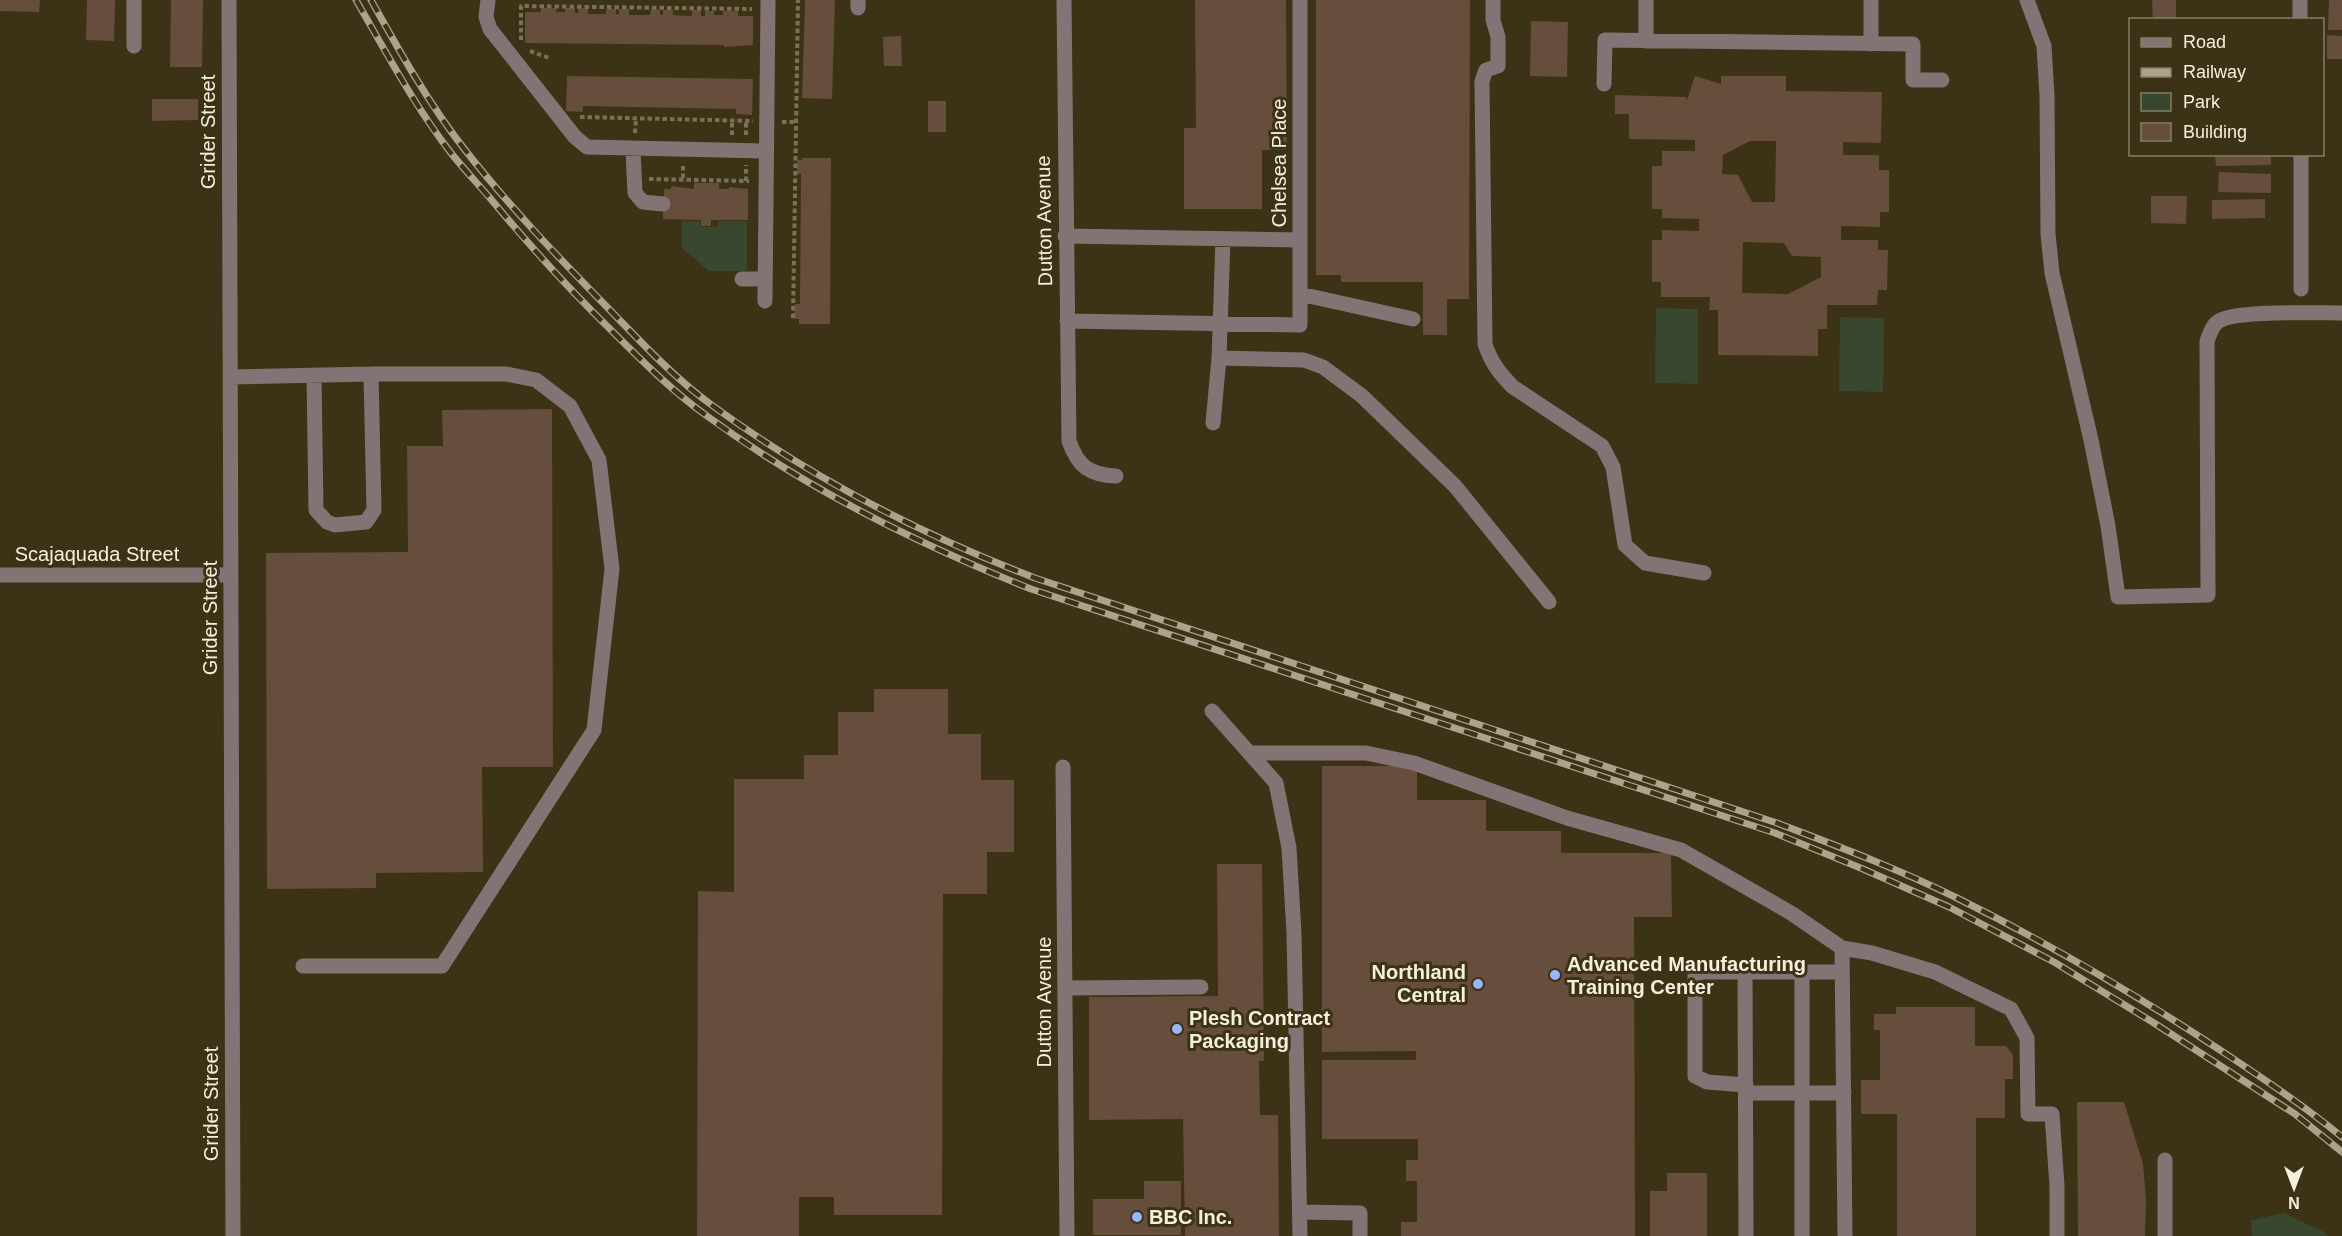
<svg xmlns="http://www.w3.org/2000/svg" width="2342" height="1236" font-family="Helvetica,sans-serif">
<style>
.green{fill:#39472f}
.building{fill:#674d3b;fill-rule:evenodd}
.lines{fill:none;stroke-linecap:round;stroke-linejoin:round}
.path{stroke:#797057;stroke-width:4;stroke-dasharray:4.5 3;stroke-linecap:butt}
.minor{stroke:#847375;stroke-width:15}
.rail-casing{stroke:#aaa38d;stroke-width:7}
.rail{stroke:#3c3216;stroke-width:4.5;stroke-dasharray:14;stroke-linecap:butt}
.poi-dot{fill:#99b5fd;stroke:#3c3216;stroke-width:2}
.labels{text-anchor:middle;stroke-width:6;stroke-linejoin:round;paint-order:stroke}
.street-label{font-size:20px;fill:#f5efde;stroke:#3c3216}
.poi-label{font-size:20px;font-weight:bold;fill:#f5efde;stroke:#3c3216;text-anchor:start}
</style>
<rect width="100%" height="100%" fill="#3c3216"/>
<path class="green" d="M682,221H700V227H717L718,221H747V271H709L682,248Z
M1656,308L1698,309V384L1655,383Z
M1840,317L1884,318L1883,392L1839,391Z
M2284,1213L2324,1232L2328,1236H2252L2251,1220Z"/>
<path class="building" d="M0,0H40L39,12L0,11Z
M87,0H115L114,41L86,40Z
M171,0H203L202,67H170Z
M805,0H835L832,99L802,98Z
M1195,0H1286L1287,150H1262V209H1184V128H1196Z
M1316,0H1470L1469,299H1447V335H1423V282H1341V275H1316Z
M2152,0H2176V20H2153Z
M2329,0H2342V30H2328Z
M541,8H556V12H565V8H575V13H578V8H588V14H606V9H616V14H619V9H629V15H650L651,9L660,10V15H663V10H673V15L692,16V10H701V16H705V11H714V15H723V11H738V16H753V45L724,47V45L525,43V12H541Z
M1531,21L1568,22L1567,77L1530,76Z
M2327,35L2342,36V59H2327Z
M901,36L902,66H884L883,37Z
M567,76L753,79L752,115L736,114V109L583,106V112L566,111Z
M1695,76L1721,84V76H1786V91L1882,92L1881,143L1843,142V155H1879V170H1889V212H1880V227L1841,226V240H1878V250H1888L1887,290H1878L1877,305H1827V329H1818V356L1718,355V310H1709L1710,297H1661V282H1652V240H1662V230L1699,231V219L1662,218V209H1652V166H1662V151H1695V140L1629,139V114H1615V95L1686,97L1687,100ZM1750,141H1776L1775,202H1752L1738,175L1722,174L1723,155ZM1743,242L1784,243L1792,256L1821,257V277L1788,294L1742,293Z
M152,99H198V120L152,121Z
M928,101H946V132H928Z
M2215,154H2271V165L2216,166Z
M802,158H831L830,324H799V319H794L795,304H800L801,174H797V160H802Z
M2219,172L2271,174V193L2218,192Z
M694,183H719V189H729V187L748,189V220H711V226H701V220L663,219L664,189H671V186L694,189Z
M2151,196H2187L2186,224L2151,223Z
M2265,199V218L2212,219V200Z
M552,409L553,767H482L483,872L376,873V888L267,889L266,553L408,552L407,446H443L442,410Z
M874,689H948V734H981V780H1014V852H987V894H943L942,1215H834V1197H799V1236H697L698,891L734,892V779H804V755H838V712H874Z
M1322,766H1417V800H1486V831H1561V853H1671L1672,917H1634L1635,1236H1401V1222H1417V1181H1406V1160H1418V1139H1322V1060H1416V1051L1322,1052Z
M1217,864H1262L1264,1061H1259L1260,1115H1278L1279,1236H1185L1183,1119L1089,1120V997L1218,996Z
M1896,1007H1975V1046H2006L2013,1055V1079H2005V1118H1976V1236H1897V1114H1861V1080H1880V1030H1874V1014H1896Z
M2077,1102H2124L2143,1164L2146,1200L2145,1236H2078Z
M1667,1173H1707V1236H1650V1191H1667Z
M1144,1181H1181V1235H1093V1199H1144Z"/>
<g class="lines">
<path class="path" d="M521,40V6L752,9
M530,51L549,58
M580,117L753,121
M782,122H796
M635,133L636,119
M732,135V121
M746,135V121
M683,166V180
M649,179L749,181
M746,181V165
M793,318L798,0"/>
<path class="minor" d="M229,0L233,1236
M488,0L486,17L490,29L575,137L587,147L766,151
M858,0V8
M1064,0L1069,441C1078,467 1090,475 1116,476
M1493,0V20L1498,37V66L1486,70L1482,81L1485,344C1491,362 1499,373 1513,387L1602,446L1613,467L1625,545L1645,563L1704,573
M2027,0L2044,46L2047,96L2048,234L2052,273L2091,440L2108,526L2118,597L2208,595L2207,341C2210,334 2212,325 2219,321C2236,310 2318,313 2342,313
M2300,0V20
M1646,41V0
M1871,44V0
M134,46V0
M1604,84L1605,40L1913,44V80H1942
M633,149L635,193L643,202L663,204
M2301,154V289
M1065,236L1300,240
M1223,239L1219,358L1304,360L1323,367L1362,396L1455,486L1549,602
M742,279H765
M1300,294L1413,319
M765,301L768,0
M1067,321L1300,325V0
M314,375L316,510L327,522L335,525L366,522L374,510L371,374
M230,377L371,374H506L536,380L570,406L599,460L612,569L594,730L442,966H303
M1213,423L1219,358
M0,575H231
M1212,711L1276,783L1289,848L1294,933L1300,1236
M1249,753H1366L1414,763L1567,818L1681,850L1791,913L1842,948L1845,1236
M1063,767L1067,1236
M1842,948L1872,953L1935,972L2011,1009L2027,1038L2028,1114H2052L2057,1186V1236
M1745,972L1746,1236
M1065,988L1201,987
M1746,1085L1707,1082L1695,1076V972H1842
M1746,1093H1844
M1300,1212L1360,1213V1236
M1802,1236V972
M2165,1236V1160"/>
<g class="rail-casing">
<path id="rail" d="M356,0C386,52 414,105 451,153C463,168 477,183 490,198C528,244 568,288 611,330C641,360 672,391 707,416C807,489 916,543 1031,589L1775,833L1863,869L1949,907L2054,962L2154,1023L2295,1114L2342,1152
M371,0C399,50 427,101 462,146C506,203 557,256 607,307C640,341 674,378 713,406C812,478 920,534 1035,578L1777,823C1837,846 1899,869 1957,898C2048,943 2135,994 2220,1050C2262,1078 2303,1105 2342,1137"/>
</g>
<use href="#rail" class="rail"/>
</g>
<g class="poi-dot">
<circle cx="1555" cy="975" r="6"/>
<circle cx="1478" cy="984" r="6"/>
<circle cx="1177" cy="1029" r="6"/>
<circle cx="1137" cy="1217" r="6"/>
</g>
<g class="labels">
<g class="street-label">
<text transform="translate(208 132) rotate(-90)" y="7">Grider Street</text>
<text transform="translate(1279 163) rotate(-90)" y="7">Chelsea Place</text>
<text transform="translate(1044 221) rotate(-91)" y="7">Dutton Avenue</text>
<text x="97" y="561">Scajaquada Street</text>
<text transform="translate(210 618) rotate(-90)" y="7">Grider Street</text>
<text transform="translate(1044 1002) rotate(-90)" y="7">Dutton Avenue</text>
<text transform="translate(211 1104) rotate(-90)" y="7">Grider Street</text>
</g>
<g class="poi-label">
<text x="1567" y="971">Advanced Manufacturing<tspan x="1567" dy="23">Training Center</tspan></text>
<text x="1466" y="979" text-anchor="end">Northland<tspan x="1466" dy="23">Central</tspan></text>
<text x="1189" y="1025">Plesh Contract<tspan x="1189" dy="23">Packaging</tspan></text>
<text x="1149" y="1224">BBC Inc.</text>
</g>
</g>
<rect x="2129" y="18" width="195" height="138" fill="#3c3216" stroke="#867e66" stroke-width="1.5"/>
<rect x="2141" y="38" width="30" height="9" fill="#847375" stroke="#867e66" stroke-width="1.5"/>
<text x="2183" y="48" font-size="18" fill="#f5efde">Road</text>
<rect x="2141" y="68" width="30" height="9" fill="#aaa38d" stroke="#867e66" stroke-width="1.5"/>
<text x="2183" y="78" font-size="18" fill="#f5efde">Railway</text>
<rect x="2141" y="93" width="30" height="18" fill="#39472f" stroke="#867e66" stroke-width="1.5"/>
<text x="2183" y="108" font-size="18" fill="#f5efde">Park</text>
<rect x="2141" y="123" width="30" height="18" fill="#674d3b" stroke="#867e66" stroke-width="1.5"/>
<text x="2183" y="138" font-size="18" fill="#f5efde">Building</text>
<g transform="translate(2294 1188) rotate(180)" stroke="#3c3216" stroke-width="4.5" paint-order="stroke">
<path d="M0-4.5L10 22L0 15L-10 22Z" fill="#f5efde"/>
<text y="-9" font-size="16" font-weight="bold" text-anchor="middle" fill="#f5efde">N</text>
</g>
</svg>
